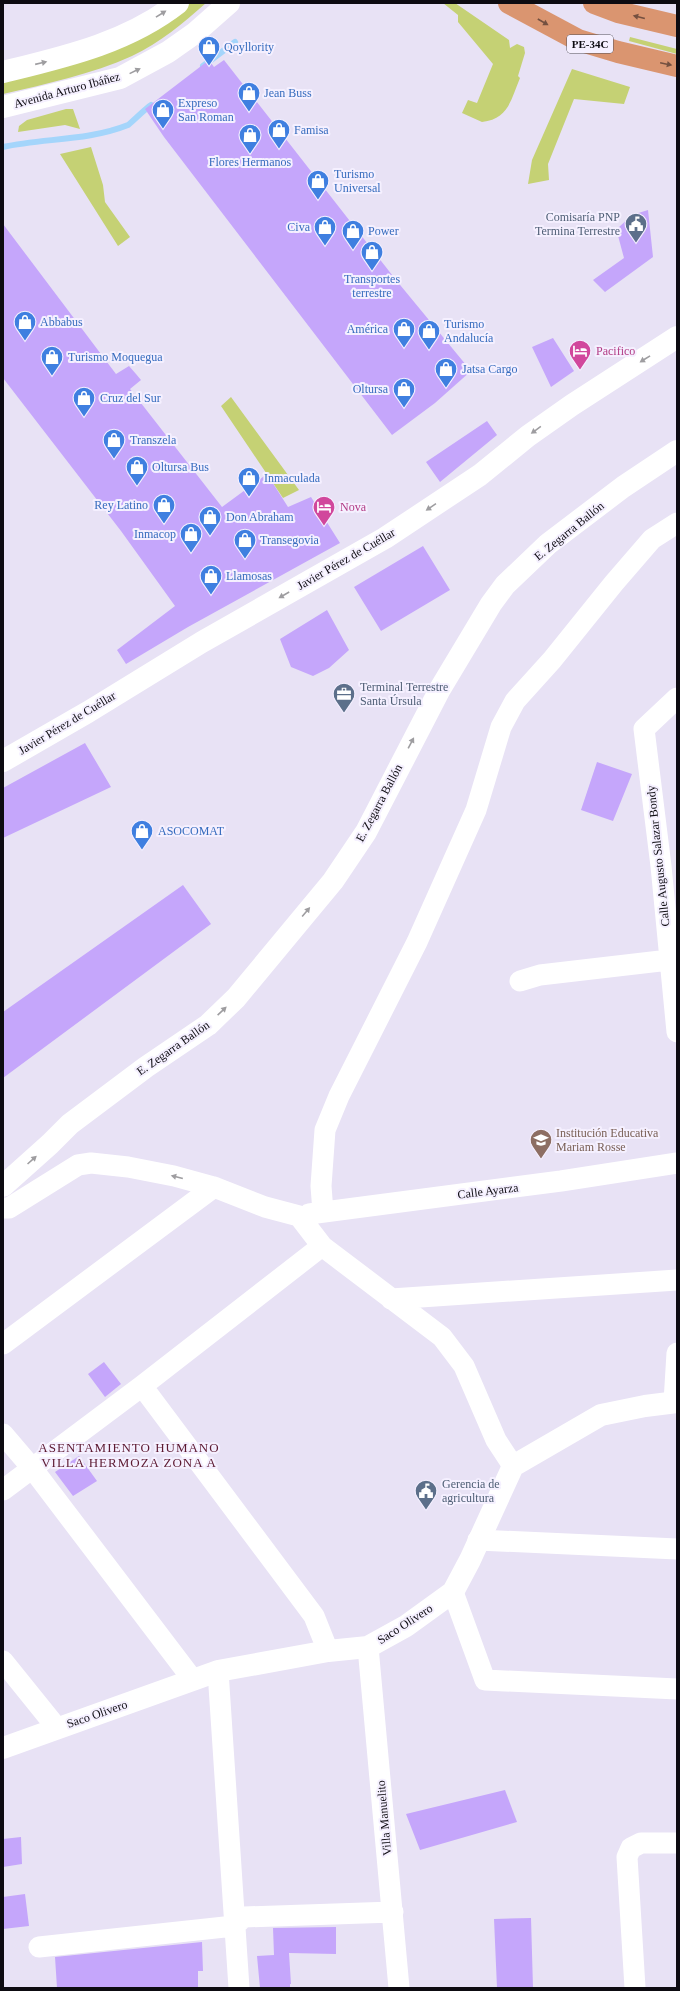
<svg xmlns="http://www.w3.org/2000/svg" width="680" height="1991" font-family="Georgia,serif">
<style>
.green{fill:#c5d174}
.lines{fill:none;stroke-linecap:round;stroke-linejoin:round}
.stream{stroke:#a4d5fb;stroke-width:6}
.building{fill:#c5a6fb}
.street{stroke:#fff;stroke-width:21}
.secondary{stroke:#fff;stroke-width:22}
.highway{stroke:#da9570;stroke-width:22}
.oneway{fill:#9e9da0}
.oneway2{fill:#745040}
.labels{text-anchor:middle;stroke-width:4;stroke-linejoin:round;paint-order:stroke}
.shield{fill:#f5f0ff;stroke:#535058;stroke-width:1}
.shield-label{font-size:11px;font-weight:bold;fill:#0d0b11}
.shop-label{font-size:12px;fill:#366cbe;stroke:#f5f0ff;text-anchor:start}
.street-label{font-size:12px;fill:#0d0b11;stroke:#f5f0ff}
.service-label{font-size:12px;fill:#4e5e75;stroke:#f5f0ff;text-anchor:start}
.hotel-label{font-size:12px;fill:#b23c85;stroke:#f5f0ff;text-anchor:start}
.education-label{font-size:12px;fill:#785e54;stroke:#f5f0ff;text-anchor:start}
.neighbourhood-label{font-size:13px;letter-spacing:1px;fill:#5c1931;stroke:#f5f0ff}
</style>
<rect width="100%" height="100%" fill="#e8e2f5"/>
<path class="green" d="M186,3H206C183,23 160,43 132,56C92,74 46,84 3,94V79Z
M443,3H455L509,40L510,48L517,44L524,47L525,53L518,76L520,78C511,99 509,119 482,122L462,113L468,100L477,103L493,64L458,22V15Z
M630,37L677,49V54L629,41Z
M572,69L630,87L624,104L574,99L548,164L549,180L528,184L532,160Z
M66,109H73L80,129L65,125L18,132L19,126L27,120Z
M91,147L103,185L105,202L130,237L118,246L60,154Z
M231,397L299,490L283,498L221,406Z"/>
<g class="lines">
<path class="stream" d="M203,66L235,42
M3,147C44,138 88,141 128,125C130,124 146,108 151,105"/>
</g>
<path class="building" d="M209,60L214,67L224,60L396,280L471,371L435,403L392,435L164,137L145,109Z
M648,210L653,257L605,292L593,280L624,258L617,232L618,228L632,215Z
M3,224L116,374L129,366L136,374L141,380L130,389L222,507L267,474L288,507L311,497L340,543L188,627L126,664L117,650L175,606L121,531L3,378Z
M553,338L574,371L551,387L532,347Z
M487,421L497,435L440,482L426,462Z
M423,546L450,590L381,631L354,587Z
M327,610L349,650L329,668L313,676L291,667L280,639Z
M85,743L111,787L3,838V788Z
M597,762L632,774L613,821L581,810Z
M183,885L211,924L3,1078V1012Z
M104,1362L121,1384L105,1397L88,1374Z
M79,1456L97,1481L73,1496L55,1472Z
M505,1790L517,1822L420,1850L406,1814Z
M21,1837L22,1864L3,1867V1839Z
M25,1894L29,1926L3,1929V1897Z
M531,1918L533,1988H497L494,1919Z
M336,1927V1954L289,1953L291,1984H290V1988H260L257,1956L274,1955L273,1928Z
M202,1942L203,1971H198V1988H57L55,1957Z"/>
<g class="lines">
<path class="street" d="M677,698L644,729L661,866L677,1032
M520,981L540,975L669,960
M3,1208H9L78,1165L91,1163L128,1167L174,1176L214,1187L265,1207L299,1216L322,1246L442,1337L464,1366L496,1440L513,1466
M323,1212L321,1186L325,1130L339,1096L417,942L476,810L501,727L515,701L552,660L614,583L652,539L677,523
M309,1214L561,1181L677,1163
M391,1299L677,1280
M3,1344L214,1187
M142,1386L314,1616L328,1651
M674,1402L677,1353
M3,1434L32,1468L193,1680
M3,1490L142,1386L322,1246
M478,1540L677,1549
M453,1592L485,1680L677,1689
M368,1647L399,1988
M3,1661L57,1728
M218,1671L239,1988
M39,1947L234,1926L244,1917L393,1912
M635,1988L627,1857L631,1848L641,1843H677"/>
<path class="secondary" d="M3,72C64,57 127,43 178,3
M3,107L120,78L168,52L195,33L229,3
M3,761L88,712L202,642L385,538L480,475L528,436L572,405L677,337
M3,1186L50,1144L70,1124L146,1067L208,1025L236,998L333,881L366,832L440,689L491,604L505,585L548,544L623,487L677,451
M3,1748L218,1671L328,1651L368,1647L406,1626L453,1592L470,1560L513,1466L601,1415L645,1406L677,1402"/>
<path class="highway" d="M509,3L578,40L618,52L677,66
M594,3L618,12L677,26"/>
</g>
<defs><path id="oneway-solid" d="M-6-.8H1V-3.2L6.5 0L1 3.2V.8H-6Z"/></defs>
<g class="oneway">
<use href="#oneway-solid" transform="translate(161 14) rotate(-32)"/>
<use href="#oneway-solid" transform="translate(41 63) rotate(-13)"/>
<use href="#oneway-solid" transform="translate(135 71) rotate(-26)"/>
<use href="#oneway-solid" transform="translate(645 359) rotate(148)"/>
<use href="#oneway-solid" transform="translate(536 430) rotate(144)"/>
<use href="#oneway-solid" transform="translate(431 507) rotate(146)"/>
<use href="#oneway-solid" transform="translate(284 595) rotate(150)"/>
<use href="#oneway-solid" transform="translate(411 743) rotate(-62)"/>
<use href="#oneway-solid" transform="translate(306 912) rotate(-50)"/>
<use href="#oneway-solid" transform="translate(222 1011) rotate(-43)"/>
<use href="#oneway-solid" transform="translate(32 1160) rotate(-42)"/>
<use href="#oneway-solid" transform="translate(177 1177) rotate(-166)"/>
</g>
<g class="oneway2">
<use href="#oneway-solid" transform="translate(639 17) rotate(-166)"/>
<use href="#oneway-solid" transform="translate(543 22) rotate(30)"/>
<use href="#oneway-solid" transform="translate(666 64) rotate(12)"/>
</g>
<defs>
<g id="shop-pin" transform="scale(1.15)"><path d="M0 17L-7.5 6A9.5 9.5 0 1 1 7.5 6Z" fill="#3f7fe0" stroke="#f5f0ff"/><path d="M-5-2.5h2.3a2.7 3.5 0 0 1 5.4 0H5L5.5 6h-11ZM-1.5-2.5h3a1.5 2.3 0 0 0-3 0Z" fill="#fff"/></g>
<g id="civic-pin" transform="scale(1.15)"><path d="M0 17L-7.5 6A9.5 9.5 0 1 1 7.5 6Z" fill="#5c6f8a" stroke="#f5f0ff"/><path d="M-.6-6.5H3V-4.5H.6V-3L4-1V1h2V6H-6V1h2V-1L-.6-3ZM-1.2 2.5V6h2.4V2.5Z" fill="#fff"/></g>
<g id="hotel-pin" transform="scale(1.15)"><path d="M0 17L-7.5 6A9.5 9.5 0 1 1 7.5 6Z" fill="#d1479c" stroke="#f5f0ff"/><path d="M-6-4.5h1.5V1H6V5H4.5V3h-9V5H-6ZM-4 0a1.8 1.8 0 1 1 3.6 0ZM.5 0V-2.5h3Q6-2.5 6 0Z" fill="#fff"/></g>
<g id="office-pin" transform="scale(1.15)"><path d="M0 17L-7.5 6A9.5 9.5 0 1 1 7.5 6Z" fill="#5c6f8a" stroke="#f5f0ff"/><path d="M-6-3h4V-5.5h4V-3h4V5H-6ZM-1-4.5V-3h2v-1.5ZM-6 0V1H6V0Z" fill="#fff"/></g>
<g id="school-pin" transform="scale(1.15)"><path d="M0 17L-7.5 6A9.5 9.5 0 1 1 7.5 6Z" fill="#8d6e63" stroke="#f5f0ff"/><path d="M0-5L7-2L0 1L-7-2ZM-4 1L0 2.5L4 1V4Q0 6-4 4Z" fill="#fff"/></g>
</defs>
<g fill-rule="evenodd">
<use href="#shop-pin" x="209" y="47"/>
<use href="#shop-pin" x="249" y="93"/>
<use href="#shop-pin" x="163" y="110"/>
<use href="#shop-pin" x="279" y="130"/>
<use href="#shop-pin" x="250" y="135"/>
<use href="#shop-pin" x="318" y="181"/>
<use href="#civic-pin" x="636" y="224"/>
<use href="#shop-pin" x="325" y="227"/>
<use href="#shop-pin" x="353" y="231"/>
<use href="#shop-pin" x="372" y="252"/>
<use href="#shop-pin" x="25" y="322"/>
<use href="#shop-pin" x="404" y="329"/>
<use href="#shop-pin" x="429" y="331"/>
<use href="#hotel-pin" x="580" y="351"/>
<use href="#shop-pin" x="52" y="357"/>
<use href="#shop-pin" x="446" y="369"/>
<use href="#shop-pin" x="404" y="389"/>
<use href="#shop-pin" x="84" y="398"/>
<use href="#shop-pin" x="114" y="440"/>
<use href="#shop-pin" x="137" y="467"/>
<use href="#shop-pin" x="249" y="478"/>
<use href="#shop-pin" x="164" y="505"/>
<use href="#hotel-pin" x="324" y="507"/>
<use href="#shop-pin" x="210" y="517"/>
<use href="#shop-pin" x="191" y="534"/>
<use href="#shop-pin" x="245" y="540"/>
<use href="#shop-pin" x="211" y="576"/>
<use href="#office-pin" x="344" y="694"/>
<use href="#shop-pin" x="142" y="831"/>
<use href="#school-pin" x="541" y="1140"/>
<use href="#civic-pin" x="426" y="1491"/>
</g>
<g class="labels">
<rect class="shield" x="567" y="35" width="46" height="18" rx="3"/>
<g class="shield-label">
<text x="590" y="48">PE-34C</text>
</g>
<g class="shop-label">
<text x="224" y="51">Qoyllority</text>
<text x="264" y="97">Jean Buss</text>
<text x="178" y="107">Expreso<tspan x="178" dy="14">San Roman</tspan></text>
<text x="294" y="134">Famisa</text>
<text x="250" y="166" text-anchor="middle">Flores Hermanos</text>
<text x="334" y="178">Turismo<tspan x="334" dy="14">Universal</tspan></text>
<text x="310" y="231" text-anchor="end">Civa</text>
<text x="368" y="235">Power</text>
<text x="372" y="283" text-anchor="middle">Transportes<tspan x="372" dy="14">terrestre</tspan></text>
<text x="40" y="326">Abbabus</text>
<text x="444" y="328">Turismo<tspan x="444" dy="14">Andalucía</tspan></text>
<text x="388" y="333" text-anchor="end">América</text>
<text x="68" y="361">Turismo Moquegua</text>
<text x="462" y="373">Jatsa Cargo</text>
<text x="388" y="393" text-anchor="end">Oltursa</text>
<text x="100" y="402">Cruz del Sur</text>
<text x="130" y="444">Transzela</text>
<text x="152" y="471">Oltursa Bus</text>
<text x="264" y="482">Inmaculada</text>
<text x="148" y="509" text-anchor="end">Rey Latino</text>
<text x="226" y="521">Don Abraham</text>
<text x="176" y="538" text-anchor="end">Inmacop</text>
<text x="260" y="544">Transegovia</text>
<text x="226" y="580">Llamosas</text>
<text x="158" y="835">ASOCOMAT</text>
</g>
<g class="street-label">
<text transform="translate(67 90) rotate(-15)" y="4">Avenida Arturo Ibáñez</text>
<text transform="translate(569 531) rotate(-39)" y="4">E. Zegarra Ballón</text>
<text transform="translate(346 559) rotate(-30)" y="4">Javier Pérez de Cuéllar</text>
<text transform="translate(67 723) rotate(-31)" y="4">Javier Pérez de Cuéllar</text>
<text transform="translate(379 803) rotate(-62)" y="4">E. Zegarra Ballón</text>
<text transform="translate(658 856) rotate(-96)" y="4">Calle Augusto Salazar Bondy</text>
<text transform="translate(173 1048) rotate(-35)" y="4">E. Zegarra Ballón</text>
<text transform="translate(488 1191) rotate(-7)" y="4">Calle Ayarza</text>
<text transform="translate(405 1624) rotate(-33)" y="4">Saco Olivero</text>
<text transform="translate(97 1714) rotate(-19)" y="4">Saco Olivero</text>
<text transform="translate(384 1818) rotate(-95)" y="4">Villa Manuelito</text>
</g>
<g class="service-label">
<text x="620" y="221" text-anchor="end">Comisaría PNP<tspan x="620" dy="14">Termina Terrestre</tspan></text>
<text x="360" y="691">Terminal Terrestre<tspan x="360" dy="14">Santa Úrsula</tspan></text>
<text x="442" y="1488">Gerencia de<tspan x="442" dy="14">agricultura</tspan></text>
</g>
<g class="hotel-label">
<text x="596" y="355">Pacifico</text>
<text x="340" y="511">Nova</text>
</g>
<g class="education-label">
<text x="556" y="1137">Institución Educativa<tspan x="556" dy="14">Mariam Rosse</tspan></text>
</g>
<g class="neighbourhood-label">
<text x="129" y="1452">ASENTAMIENTO HUMANO<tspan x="129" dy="15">VILLA HERMOZA ZONA A</tspan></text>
</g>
</g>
<rect width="680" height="1991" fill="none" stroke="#0d0b11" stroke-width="8"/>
</svg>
